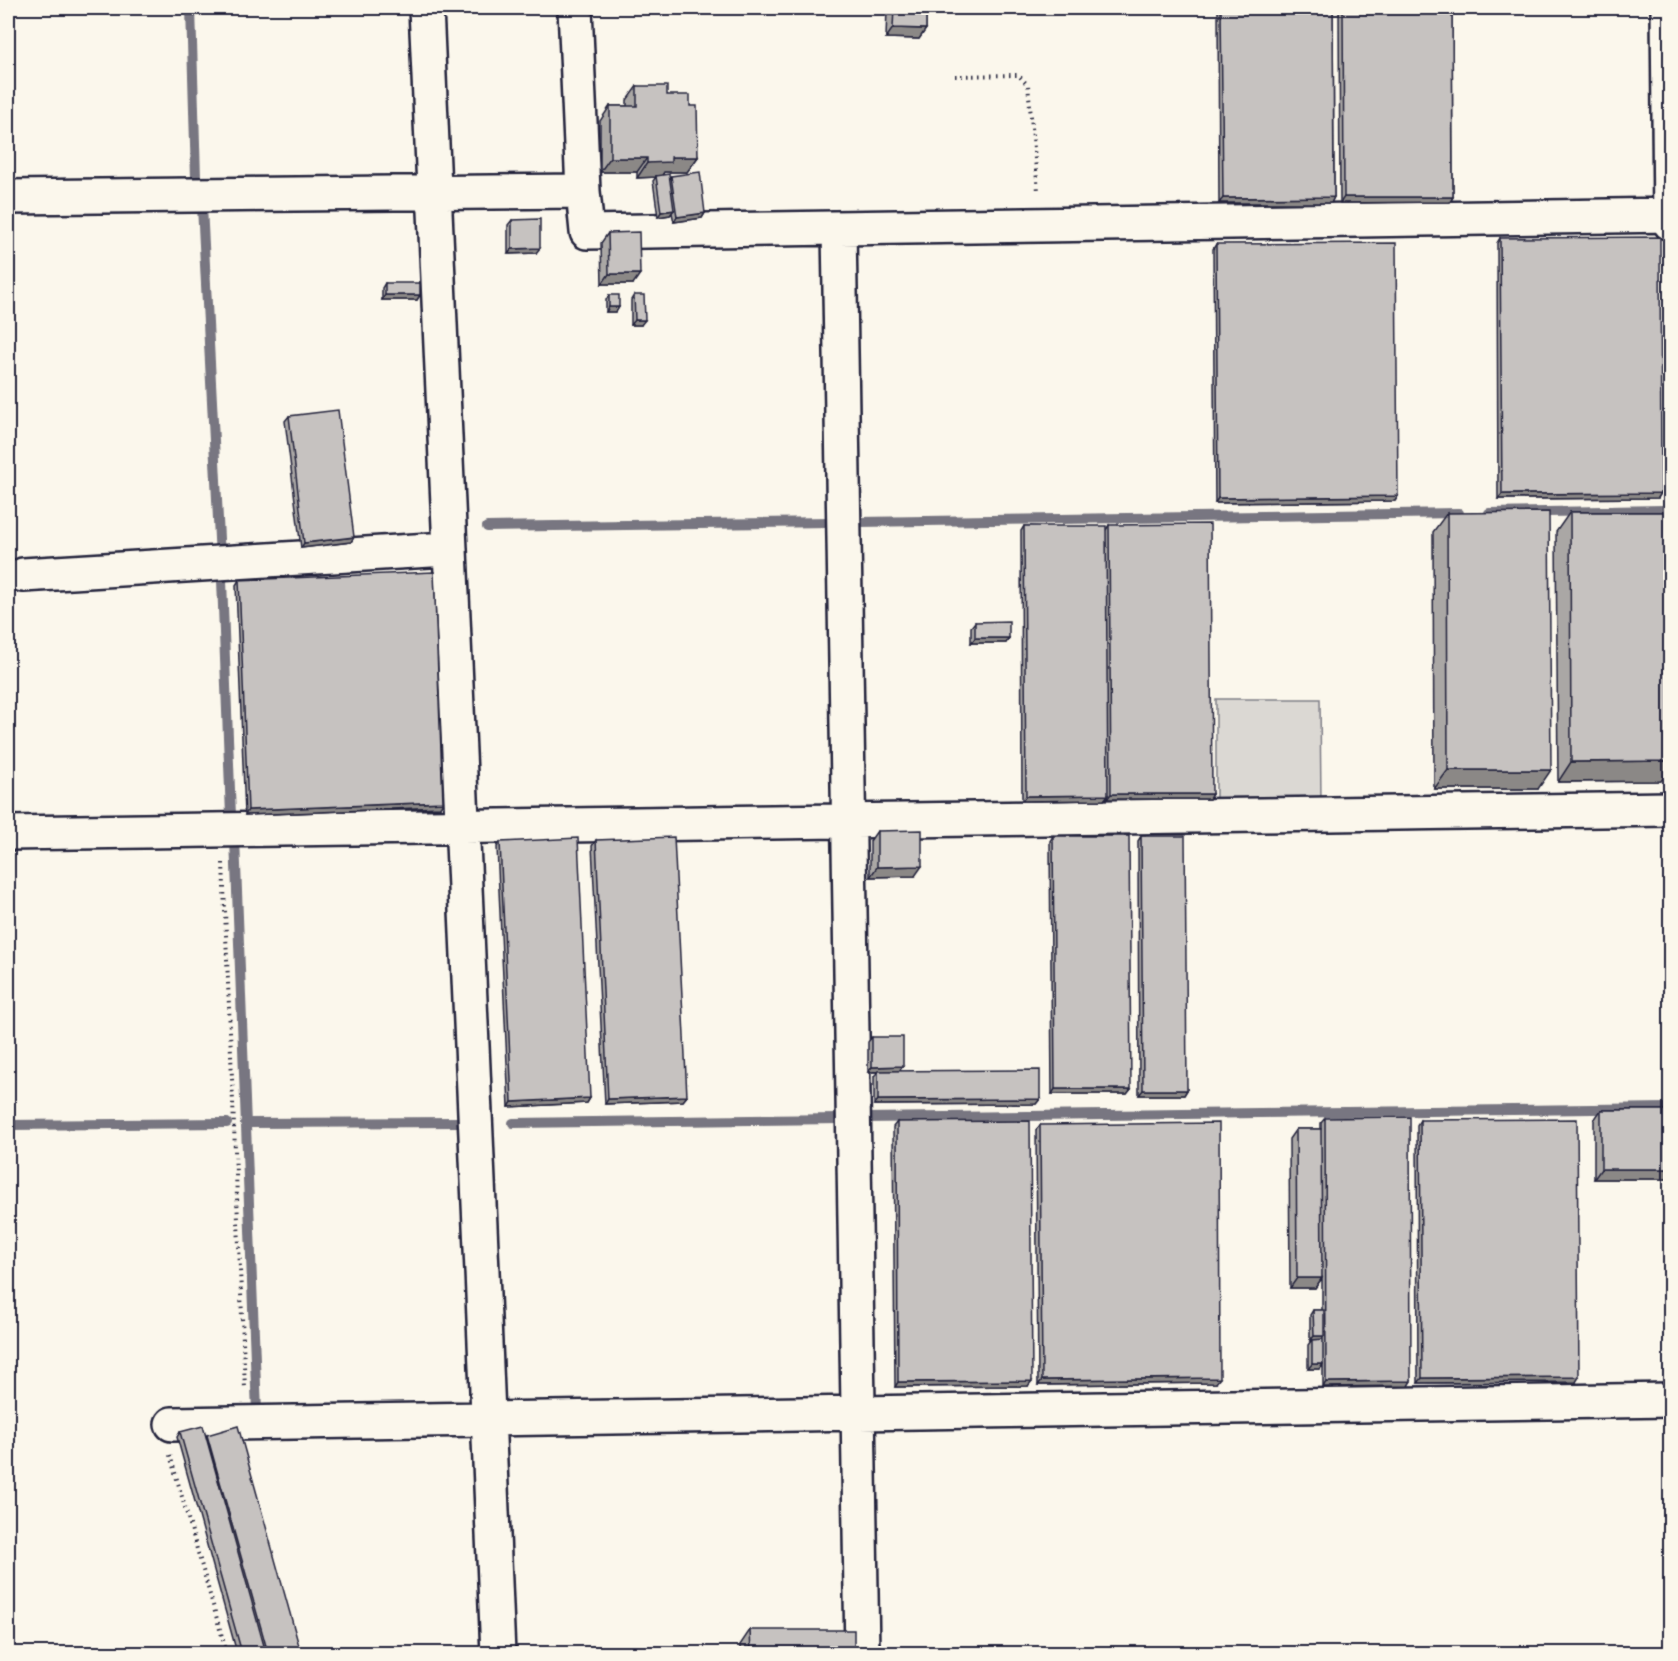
<svg xmlns="http://www.w3.org/2000/svg" width="1678" height="1661" font-family="Sriracha,sans-serif">
<style>
.green{fill:#dbd8d3;stroke:#7e7d87;stroke-width:1.5}
.lines{fill:none;stroke-linecap:round;stroke-linejoin:round}
.stream{stroke:#787681;stroke-width:10}
.minor-casing{stroke:#22223b;stroke-width:38}
.path{stroke:#22223b;stroke-width:4;stroke-dasharray:1.5 4.5;stroke-linecap:butt}
.minor{stroke:#fbf7ec;stroke-width:33}
.wall{fill:#aaa7a5;stroke:#22223b;stroke-width:1.5}
.shaded-wall{fill:#8b8886;stroke:#22223b;stroke-width:1.5}
.building{fill:#c6c2c0;stroke:#22223b;stroke-width:1.5}
</style>
<rect width="100%" height="100%" fill="#fbf7ec"/>
<filter id="ink" filterUnits="userSpaceOnUse"><feTurbulence type="fractalNoise" baseFrequency=".0167" numOctaves="2"/><feDisplacementMap in="SourceGraphic" scale="12" xChannelSelector="R" yChannelSelector="G"/><feConvolveMatrix kernelMatrix="1 2 1 2 8 2 1 2 1" color-interpolation-filters="sRGB"/></filter>
<g filter="url(#ink)">
<path class="green" d="M1216,699H1320L1321,804L1216,806Z"/>
<g class="lines">
<path class="stream" d="M191,8L196,178
M202,206L220,558
M1489,513L1665,510
M859,522L1459,513
M487,527L832,522
M222,580L231,816
M235,839L257,1412
M865,1118L1668,1108
M245,1123L462,1122
M513,1123L841,1119
M8,1125L227,1123"/>
<g class="minor-casing">
<path id="minor" d="M426,8C446,556 477,1105 498,1654
M575,8L583,191L587,232L1670,215
M1668,8L1670,223
M8,197L583,191
M839,228L862,1654
M23,575L447,549
M8,833L1670,809
M172,1424L1670,1400"/>
</g>
<path class="path" d="M955,76L1018,75L1028,85L1038,191
M223,863L245,1389
M170,1455L227,1654"/>
<use href="#minor" class="minor"/>
</g>
<path class="wall" d="M887,8H926V29L919,39L886,38Z
M1218,8H1333L1334,197L1331,203H1219Z
M1339,8H1452L1453,197L1450,202L1340,203Z
M637,86L667,95L690,106L698,157L687,172H664L662,175L670,178L671,176L705,213L702,218L674,222L672,213L670,215L658,217L653,181L656,177L637,178V172H600V121L610,106H627V100Z
M512,220L536,253L508,254V225Z
M608,233L633,284H602L601,243Z
M1500,238L1661,493L1658,498L1498,499L1497,243Z
M1216,244L1398,496L1395,501L1215,503L1213,249Z
M385,283L420,295L417,300H382V288Z
M609,295L619,307L616,312H606V300Z
M634,295L641,325H631V300Z
M289,416L354,537L351,542L301,548L285,421Z
M1570,512H1671V768L1661,781L1558,782L1556,532Z
M1447,513L1538,789H1434L1433,532Z
M1109,525L1212,794L1209,799H1107V796L1104,800L1022,801L1021,531L1024,526L1106,530Z
M239,580L440,807L245,815L236,585Z
M975,622L1009,638L1006,643H971V627Z
M877,831L915,876L870,877V841Z
M1053,836L1131,1089L1127,1094H1052L1050,841Z
M1141,836L1187,1090L1184,1095H1139L1138,841Z
M596,840L687,1096L683,1101L605,1104L592,846Z
M500,842L590,1098L587,1103L509,1107L497,847Z
M872,1037L903,1066L899,1071L1040,1099L1036,1104L874,1105V1076L878,1072H868V1042Z
M1601,1110H1671V1179H1594V1120Z
M1325,1118L1408,1386L1323,1387V1365L1320,1369H1308V1345L1311,1341H1310V1315L1313,1310H1322V1278L1315,1288H1290L1289,1139L1296,1129H1321V1123Z
M1420,1120L1576,1382L1418,1383L1417,1125Z
M897,1122L1028,1386L895,1387L893,1127Z
M1040,1125L1216,1383L1038,1385L1036,1130Z
M180,1432L206,1437L207,1435L301,1653H237L177,1437Z
M750,1630L854,1653H740V1645Z"/>
<path class="shaded-wall" d="M482,8H504L502,11H480Z
M520,8H538L537,9H519Z
M893,28L926,29L919,39L886,38Z
M671,157H698L687,172H664L661,177L656,176V177L637,178L647,163Z
M610,158H647L637,172H600Z
M1334,197L1331,203H1219L1223,198Z
M1344,197H1453L1450,202L1340,203Z
M674,210L670,215L658,217L661,212Z
M705,213L702,218L674,222L677,217Z
M540,248L536,253L508,254L512,249Z
M609,274H640L633,284H602Z
M385,295H420L417,300H382Z
M609,307H619L616,312H606Z
M635,320H645L641,325H631Z
M1661,493L1658,498L1498,499L1502,494Z
M1398,496L1395,501L1215,503L1218,498Z
M354,537L351,542L301,548L304,543Z
M975,638H1009L1006,643H971Z
M1671,761V768L1661,781L1558,782L1571,762Z
M1448,770H1551L1538,789H1434Z
M1111,794H1212L1209,799H1107Z
M1108,795L1104,800L1022,801L1026,796Z
M443,802L440,807L245,815L248,810Z
M922,866L915,876L870,877L877,867Z
M903,1066L899,1071L868,1072L872,1067Z
M1055,1089H1131L1127,1094H1052Z
M1143,1090H1187L1184,1095H1139Z
M687,1096L683,1101L605,1104L608,1099Z
M590,1098L587,1103L509,1107L512,1102Z
M1040,1099L1036,1104L874,1105L878,1100Z
M1601,1169H1671V1179H1594Z
M1297,1278H1322L1315,1288H1290Z
M1314,1336H1324L1321,1341H1310Z
M1312,1364H1323L1320,1369H1308Z
M1579,1377L1576,1382L1418,1383L1422,1378Z
M1220,1378L1216,1383L1038,1385L1042,1380Z
M1032,1381L1028,1386L895,1387L898,1382Z
M1411,1381L1408,1386L1323,1387L1326,1382Z"/>
<path class="building" d="M894,8H926V29L893,28Z
M1221,8H1333L1334,197L1223,198Z
M1343,8H1452L1453,197H1344Z
M637,86H667V95H690V106H697L698,157H671V162L647,163V158H610V106H637Z
M700,172L705,213L677,217L671,176Z
M669,174L674,210L661,212L656,176Z
M540,219V248L512,249V220Z
M639,232L640,274H609L608,233Z
M1660,237L1661,493L1502,494L1500,238Z
M1396,243L1398,496L1218,498L1216,244Z
M385,283H420V295H385Z
M609,295H619V307H609Z
M634,295H644L645,320H635Z
M338,410L354,537L304,543L289,416Z
M1549,512L1551,770H1448L1447,513Z
M1570,512H1671V761L1571,762Z
M1210,524L1212,794H1111L1109,525Z
M1024,526H1106L1108,795L1026,796Z
M434,572L443,802L248,810L239,580Z
M1009,621V638H975V622Z
M922,830V866L877,867V831Z
M1053,836H1129L1131,1089H1055Z
M1141,836H1185L1187,1090H1143Z
M674,837L687,1096L608,1099L596,840Z
M578,838L590,1098L512,1102L500,842Z
M872,1037H903V1066L872,1067Z
M1040,1070V1099L878,1100V1071Z
M1601,1110H1671V1169H1601Z
M1410,1117L1411,1381L1326,1382L1325,1118Z
M1577,1119L1579,1377L1422,1378L1420,1120Z
M1030,1121L1032,1381L898,1382L897,1122Z
M1219,1123L1220,1378L1042,1380L1040,1125Z
M1296,1129H1321L1322,1278H1297Z
M1313,1310H1324V1336H1314Z
M1323,1339V1364H1312V1340Z
M203,1426L266,1653H242L180,1432Z
M238,1426L301,1653H268L207,1435Z
M750,1630H854V1653H751Z"/>
</g>
<rect width="1678" height="1661" fill="none" stroke="#fbf7ec" stroke-width="30"/>
<rect x="15" y="15" width="1648" height="1631" fill="none" stroke="#22223b" stroke-width="2" filter="url(#ink)"/>
</svg>
